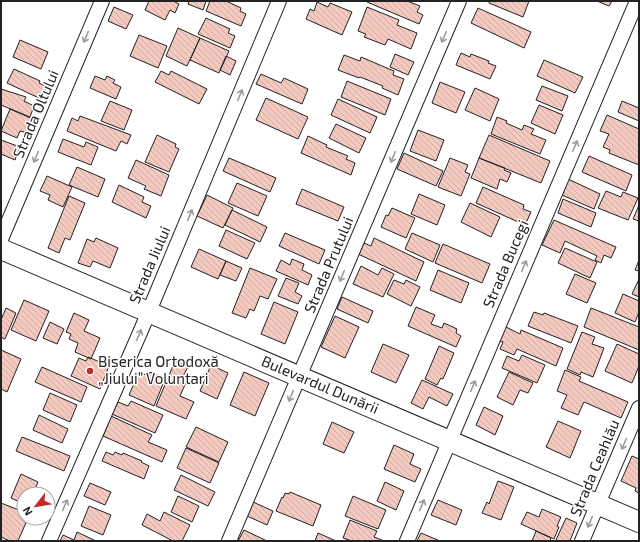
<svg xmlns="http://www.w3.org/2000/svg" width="640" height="542" font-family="'Exo 2',sans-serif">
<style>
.building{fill:url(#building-back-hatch);stroke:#222}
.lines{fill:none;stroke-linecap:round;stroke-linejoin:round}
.street-casing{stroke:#222;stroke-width:16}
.secondary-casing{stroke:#222;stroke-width:22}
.street{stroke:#fff;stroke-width:14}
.secondary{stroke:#fff;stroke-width:20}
.oneway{stroke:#9c9c9c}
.poi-dot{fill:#c62828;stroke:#fff;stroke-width:1.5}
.labels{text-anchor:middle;stroke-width:3;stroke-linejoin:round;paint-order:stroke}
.street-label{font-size:15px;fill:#222;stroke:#fff}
.poi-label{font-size:15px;fill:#222;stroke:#fff;text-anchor:start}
</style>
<defs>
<pattern id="building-back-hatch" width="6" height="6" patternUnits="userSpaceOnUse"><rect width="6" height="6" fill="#f3c9c0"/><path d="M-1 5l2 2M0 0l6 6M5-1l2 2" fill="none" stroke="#d0aca5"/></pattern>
</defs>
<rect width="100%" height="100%" fill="#fff"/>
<path class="building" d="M149,1H173L179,4L175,13L170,10L165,20L145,10Z
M189,1H206L203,10L188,4Z
M210,1H226L241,8L240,11L246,14L241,26L206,11Z
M368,1H407L420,6L417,12L423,15L419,24L367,2Z
M489,1H529L523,17L489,3Z
M597,1H612L609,6Z
M317,2L328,7L330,3L352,12L342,35L306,19L310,9L314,11Z
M114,7L133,15L126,29L108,21Z
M367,7L399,20L397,25L417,33L411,49L388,39L385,45L364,37L366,34L358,31Z
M478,8L531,32L524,48L471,23Z
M206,18L230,29L228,33L235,36L230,48L198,34Z
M178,28L200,38L187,66L166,56Z
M139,35L167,46L158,68L130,56Z
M200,38L229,51L219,73L190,60Z
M20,40L48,52L41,69L13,57Z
M461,53L470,57L471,54L489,61L488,63L496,66L490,79L456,65Z
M395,54L414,62L408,75L390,67Z
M344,55L360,61L361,57L394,71L393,75L404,79L398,95L382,88L383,86L360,77L359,78L338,70Z
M226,56L236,61L230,75L220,70Z
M544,60L583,77L575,93L537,76Z
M14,69L40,81L39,83L47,87L41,99L7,83Z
M161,71L169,75L171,71L207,89L199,104L155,82Z
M261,74L281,83L284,78L308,89L302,104L256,84Z
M95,76L105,80L107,76L115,80L113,83L121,87L116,99L90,88Z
M347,81L391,99L385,115L341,97Z
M440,82L465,92L456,113L432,103Z
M542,86L568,96L562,111L536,100Z
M475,88L499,99L490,121L465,110Z
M1,89L26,97L24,101L34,106L30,117L1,105Z
M266,98L308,117L298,139L256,120Z
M338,99L377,117L370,133L331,115Z
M110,101L132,110L124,130L101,121Z
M622,101L639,108V121L618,112Z
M539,105L563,115L555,134L531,123Z
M10,109L33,119L27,133L20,131L17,138L1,131Z
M607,115L639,129V165L609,153L610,150L603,147L609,134L600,131Z
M80,116L131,135L127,144L121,141L116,151L67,131L72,118L78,121Z
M497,117L507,121L506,123L522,130L524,125L534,129L531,134L546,140L540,154L491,134Z
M336,124L366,138L359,153L329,138Z
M418,130L444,140L436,161L410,151Z
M157,135L176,144L175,147L179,149L169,172L145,162Z
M489,135L550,161L541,183L479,158Z
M308,136L327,145L326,147L348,156L346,159L355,163L351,175L301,153Z
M63,139L84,147L86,142L98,147L91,165L58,152Z
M1,140L20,147L15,160L1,154Z
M404,153L443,171L436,186L397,169Z
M589,156L632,175L626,191L582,172Z
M229,158L276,178L270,192L223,171Z
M450,158L468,165L465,172L470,174L461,196L438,187Z
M479,158L505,168L504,170L511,173L507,182L500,179L497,189L471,178Z
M136,160L169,175L161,196L144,189L146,186L128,178Z
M77,167L105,179L98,197L69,185Z
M47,176L72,187L63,207L48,200L50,195L40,191Z
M568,179L600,194L594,209L562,195Z
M237,183L267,196L258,216L228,203Z
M119,185L144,197L142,202L151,206L146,218L112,202Z
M483,187L524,205L523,209L531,212L525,225L476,203Z
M302,189L344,207L338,221L296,204Z
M606,191L621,197L623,192L638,198L628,220L598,208Z
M419,194L445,205L437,225L411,214Z
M207,195L233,208L223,228L197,216Z
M69,196L85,203L70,240L65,238L59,253L48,248Z
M563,199L596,213L591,227L558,213Z
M470,203L500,217L491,237L461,222Z
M639,205V221L633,219Z
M392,208L415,218L406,238L381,227L386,215L388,216Z
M232,210L267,227L260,242L225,225Z
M554,220L616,247L611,258L604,255L601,263L595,260L597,256L565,241L560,253L542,245Z
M226,230L255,243L247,259L219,246Z
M285,233L325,250L319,264L279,246Z
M412,233L440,245L433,262L405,249Z
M96,238L118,248L110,268L93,261L90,267L78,263L87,239L94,242Z
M374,238L424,262L416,281L358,254L364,243L371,246Z
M443,244L490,264L482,283L435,263Z
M565,248L597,262L590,278L558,263Z
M199,249L226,261L218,279L191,267Z
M292,259L304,264L302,270L312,275L308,285L276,271L281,260L290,265Z
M639,260V271L635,270Z
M226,261L242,268L236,281L220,275Z
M361,266L378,275L382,268L394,274L383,297L353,284Z
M250,268L277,279L268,299L260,296L254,311L250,309L246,318L232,313Z
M438,270L469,283L461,303L430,290Z
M575,274L596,283L587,303L566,294Z
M286,278L299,283L295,292L302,296L298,304L278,296Z
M639,279V297L632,294Z
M394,280L404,284L406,280L420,287L411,306L387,294Z
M623,294L639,301V312L635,322L615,313Z
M342,297L373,311L368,323L337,309Z
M24,300L49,311L36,341L11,330Z
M274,302L298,312L285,344L261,334Z
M416,307L435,315L431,324L442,328L444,323L457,329L456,333L461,336L456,347L408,326Z
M6,308L16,313L5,339L1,337V320Z
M591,308L639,327V350L584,327Z
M534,312L543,315L544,313L578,326L571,343L528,326Z
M74,313L89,320L84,331L100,338L91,359L75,352L78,343L69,339L71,334L66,332Z
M335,316L359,327L345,358L321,347Z
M50,322L64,329L57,344L43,338Z
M504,326L520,334L521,330L563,348L556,366L517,349L514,355L500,349L503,342L498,341Z
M582,332L595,337L592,344L604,348L593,377L581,372L580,375L567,369Z
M383,344L409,355L396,383L371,372Z
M617,344L639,354V366L632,383L605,371Z
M439,346L454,353L443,379L441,378L437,385L425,379Z
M1,350L21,359L7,392L1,389Z
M522,355L545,365L537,383L502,368L507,356L519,361Z
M88,357L109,366L100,389L71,376L79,358L86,361Z
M175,361L188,367L183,376L188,378L180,396L194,402L186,419L156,406Z
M211,365L228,373L217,399L200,391Z
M42,367L87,387L81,402L35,382Z
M565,370L581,377L579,381L628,402L621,418L584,402L578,415L561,408L567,395L557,391Z
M139,372L148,376L150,372L165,379L154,406L129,395Z
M244,372L269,383L255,416L230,405Z
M509,372L533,383L528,393L520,390L513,405L497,397Z
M422,380L453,394L447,406L429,397L423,409L411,403Z
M50,393L77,405L70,422L43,410Z
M131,401L163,415L155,433L112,414L118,402L128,406Z
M484,407L503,416L495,435L476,425Z
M39,415L68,429L62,443L33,430Z
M111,416L152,435L148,442L167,450L162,462L103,436Z
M558,421L581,431L570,458L546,447Z
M332,422L354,432L344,453L323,444Z
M196,427L228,442L219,462L186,447Z
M22,437L70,456L64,471L16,451Z
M394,445L414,454L410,464L421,469L415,482L384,469Z
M186,448L219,463L210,483L177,468Z
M106,452L113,455L115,452L122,455L123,453L142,461L141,462L149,466L144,479L102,461Z
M632,456L639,459V493L635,491L636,488L621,481Z
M21,474L38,482L33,494H24V504L11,498Z
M181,475L215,492L208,506L174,490Z
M498,481L514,487L501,520L482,513L487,502L489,504Z
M385,482L404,491L396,510L377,501Z
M90,483L111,492L105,505L84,496Z
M290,492L321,505L313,526L276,511L282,497L283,498L285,493L289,494Z
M178,496L199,506L192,522L171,512Z
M353,496L386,510L378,529L345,516Z
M438,500L462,510L456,525L431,515Z
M253,502L273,511L267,525L247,516Z
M1,503L24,512V518H28L18,541H10L1,537Z
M89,506L111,515L103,535L81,526Z
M542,509L561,517L557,526L559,527L554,539L521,524L527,512L539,517Z
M164,512L190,525L182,541H173L142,525L147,514L160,521Z
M566,518L577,523L570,541H558L556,540Z
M350,520L377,531L374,537L384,541H352L343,538Z
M244,530L267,541H238Z
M536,531L551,538L550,541H532Z
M77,532L96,541H60L63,535L74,540Z
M318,533L336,541H315Z
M421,533L440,541H417Z"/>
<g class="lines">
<g class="street-casing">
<path id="street" d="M1,239L102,1
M49,541L142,328L279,1
M229,541L459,1
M407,541L637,1
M582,541L639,408"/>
</g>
<g class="secondary-casing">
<path id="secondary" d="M1,249L639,522"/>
</g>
<use href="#street" class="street"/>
<use href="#secondary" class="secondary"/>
</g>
<defs><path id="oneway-shaft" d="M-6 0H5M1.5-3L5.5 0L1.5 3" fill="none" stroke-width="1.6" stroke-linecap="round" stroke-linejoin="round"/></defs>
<g class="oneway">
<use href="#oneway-shaft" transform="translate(86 37) rotate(113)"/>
<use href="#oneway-shaft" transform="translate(444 37) rotate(113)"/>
<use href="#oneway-shaft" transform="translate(240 95) rotate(-67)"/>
<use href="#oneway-shaft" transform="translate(575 146) rotate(-67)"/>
<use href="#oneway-shaft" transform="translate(36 157) rotate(113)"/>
<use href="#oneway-shaft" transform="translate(393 157) rotate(113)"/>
<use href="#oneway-shaft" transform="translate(190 215) rotate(-67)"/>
<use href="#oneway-shaft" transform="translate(524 266) rotate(-67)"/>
<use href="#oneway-shaft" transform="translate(342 276) rotate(113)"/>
<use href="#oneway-shaft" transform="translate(139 335) rotate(-66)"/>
<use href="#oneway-shaft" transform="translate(473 386) rotate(-67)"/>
<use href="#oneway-shaft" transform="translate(291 396) rotate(113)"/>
<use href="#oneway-shaft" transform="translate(624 444) rotate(113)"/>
<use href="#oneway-shaft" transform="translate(65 505) rotate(-66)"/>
<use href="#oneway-shaft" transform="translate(422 505) rotate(-67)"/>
<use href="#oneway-shaft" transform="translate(590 522) rotate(113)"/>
</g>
<circle class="poi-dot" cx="90" cy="371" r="4"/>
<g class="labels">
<g class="street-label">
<text transform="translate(36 114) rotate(-67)" y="5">Strada Oltului</text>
<text transform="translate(506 264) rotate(-67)" y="5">Strada Bucegi</text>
<text transform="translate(150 265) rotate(-67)" y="5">Strada Jiului</text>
<text transform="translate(329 265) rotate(-67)" y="5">Strada Prutului</text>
<text transform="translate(320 385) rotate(23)" y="5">Bulevardul Dunării</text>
<text transform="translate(595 468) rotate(-67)" y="5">Strada Ceahlău</text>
</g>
<g class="poi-label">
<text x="98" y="367">Biserica Ortodoxă<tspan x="98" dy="17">„Jiului” Voluntari</tspan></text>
</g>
</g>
<rect width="640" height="542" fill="none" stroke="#222222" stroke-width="4"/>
<g transform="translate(36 506) rotate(239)"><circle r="19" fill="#ffffff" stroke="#a7a7a7"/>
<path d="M0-3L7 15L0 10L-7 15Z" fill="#c62828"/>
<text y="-6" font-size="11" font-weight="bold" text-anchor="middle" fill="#222222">N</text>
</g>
</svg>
